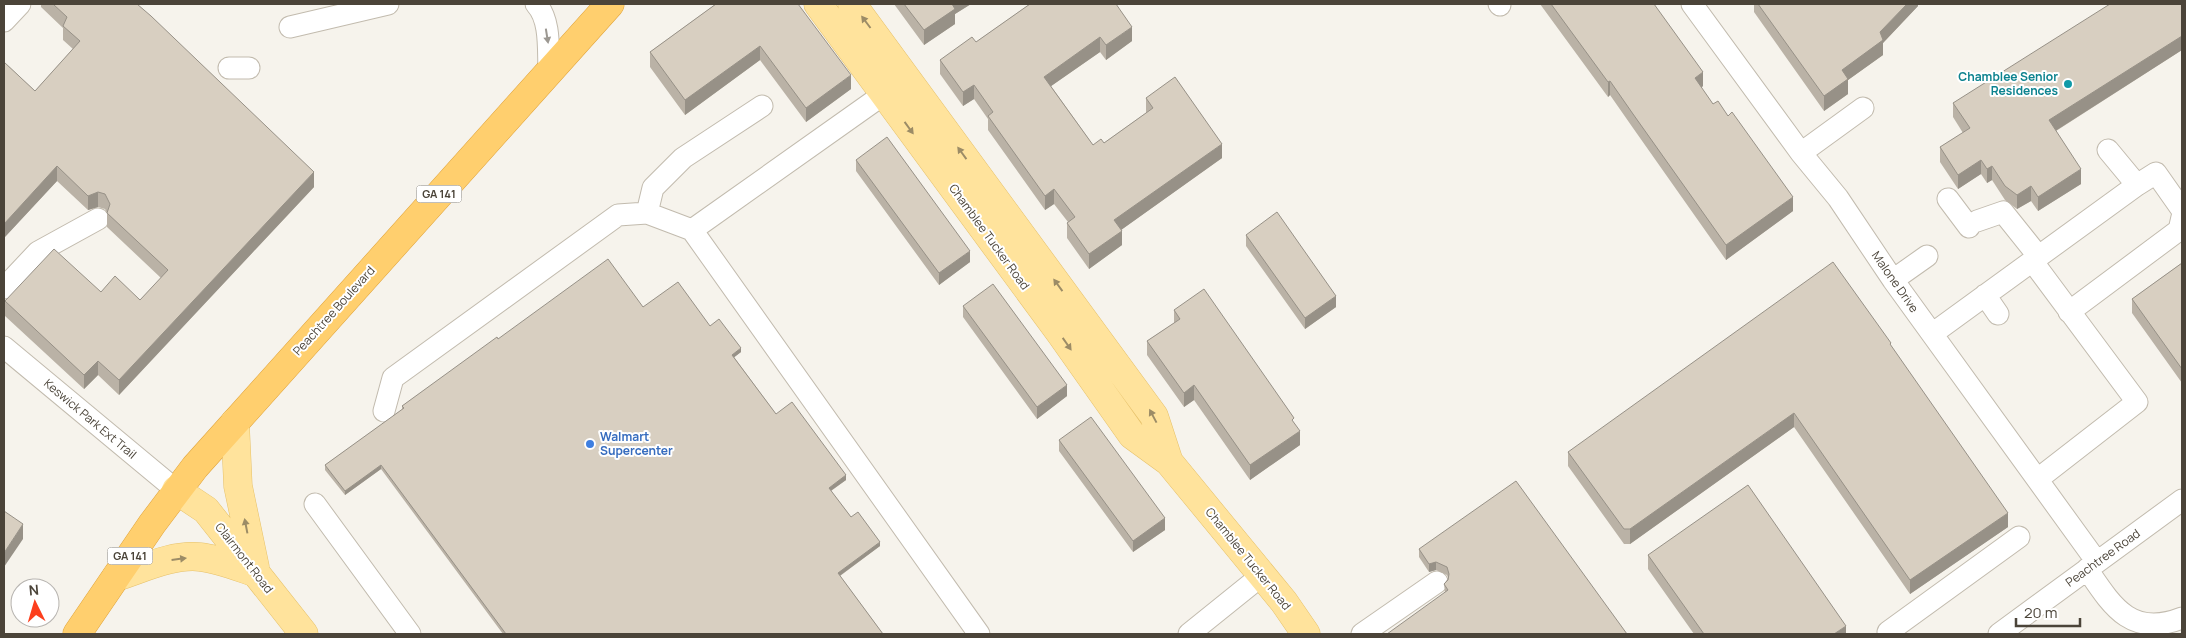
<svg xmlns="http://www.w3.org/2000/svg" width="2186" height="638" font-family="Manrope,sans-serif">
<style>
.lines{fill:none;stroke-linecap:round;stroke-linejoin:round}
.minor-casing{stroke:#c2bbae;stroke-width:23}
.major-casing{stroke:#e6c16a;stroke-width:29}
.highway-casing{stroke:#e0a43c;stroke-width:29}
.minor{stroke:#fff;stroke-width:21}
.major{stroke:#ffe39c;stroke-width:28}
.highway{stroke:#ffcf6e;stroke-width:28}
.wall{fill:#bab2a6}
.shaded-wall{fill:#979187}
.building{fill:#d8cfc1;stroke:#979187}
.oneway{fill:#9c8c66}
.oneway2{fill:#9c9892}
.culture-dot{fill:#0f9aa8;stroke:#fff;stroke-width:2}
.shop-dot{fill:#3f7fe0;stroke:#fff;stroke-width:2}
.labels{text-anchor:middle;stroke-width:4;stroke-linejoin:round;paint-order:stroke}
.shield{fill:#fff;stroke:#817c74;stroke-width:1}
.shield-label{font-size:11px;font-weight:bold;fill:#4b4439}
.culture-label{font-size:12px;font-weight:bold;fill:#0d838f;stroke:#fff;text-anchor:end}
.street-label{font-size:12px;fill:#4b4439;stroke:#fff}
.shop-label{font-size:12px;font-weight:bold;fill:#366cbe;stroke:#fff;text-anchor:start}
</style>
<rect width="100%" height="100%" fill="#f6f3ec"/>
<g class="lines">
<g class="minor-casing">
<path id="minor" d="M536,4C551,20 548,50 549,71
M1499,4L1500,5
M1692,4L1801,153L1838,198L1893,280L2097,562
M4,21L20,4
M290,27L388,4
M229,68H249
M2108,150L2137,185
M1801,153L1863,108
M1948,199L1969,227
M647,213L653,188L683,158L762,106
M1977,221L2003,212L2039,257
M692,230L884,94
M2033,262L2137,402L2038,479
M1893,280L1927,256
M4,288L38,252L98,219
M1985,295L1998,314
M2069,312L2179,230L2182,217
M1932,334L2137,185L2156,173L2182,210
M4,347L176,490
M384,411L393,378L618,215L647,213L692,230L979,634
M315,504L410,634
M2087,569C2112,606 2131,638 2182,618
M1888,632L2019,537
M1189,634L1261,576
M1362,634L1437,582
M1999,634L2182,500"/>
</g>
<g class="major-casing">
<path id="major" d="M818,4L1060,333L1132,435L1169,462L1284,602L1306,634
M852,4L1154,416L1169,462
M235,422L238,486L255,567
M176,490L206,510L304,634
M116,577C142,569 172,554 200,557C219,559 238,567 256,573"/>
</g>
<g class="highway-casing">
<path id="highway" d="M77,634L152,524L195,467L610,4"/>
</g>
<use href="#minor" class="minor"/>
<use href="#major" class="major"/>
<use href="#highway" class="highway"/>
</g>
<path class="wall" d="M41,4H137L314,187L119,395L98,375L84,389L5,316V301L101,292L140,300L161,278L107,227V213L105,209L98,207L88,210L57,181L4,238V62L35,91L73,49L63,40V28L41,7Z
M716,4L851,89L806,122L760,60L685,115L650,67V52Z
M894,4H971L955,14V24L924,45Z
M1030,4L1132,41L1106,60L1100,52L1051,86L1093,145L1104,143L1146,113V98L1222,158L1121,230L1122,245L1089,269L1067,238V223L1068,222L1054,204L1045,210L988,130V119L974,99L963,106L940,74V60L976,42Z
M1540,4H1654L1703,86L1701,88L1713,104L1728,116L1793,211L1726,260L1633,128L1610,95L1608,97Z
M1754,4H1918V6L1883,43V55L1848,80V94L1824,111L1754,12Z
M2182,4V50L2056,131L2081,184L2038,211L2031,201L2017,209L2005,200L1992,180L1987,183L1981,174L1958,189L1940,162V147L1963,133L1953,117V103Z
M856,160L970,262L939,285L856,171Z
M1246,235L1336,307L1305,329L1246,246Z
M2182,263V383L2132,313V299Z
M963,306L1067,396L1037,419L963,317Z
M643,307L710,326L741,352L734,357L776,414L846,480L831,491L851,517L880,546L840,576L883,634H503L381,469L345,495L325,470V465L402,410V406L498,339Z
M1174,310L1294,423L1300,445L1250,480L1194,400L1184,407L1147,355V341L1174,323Z
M1891,346L2008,527L1910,594L1794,427L1630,544H1624L1568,466V452Z
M1059,440L1165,530L1133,552L1059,451Z
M1419,549L1627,634L1445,593L1444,584L1448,578L1447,575L1436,570L1429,572L1419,557Z
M1648,555L1846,634H1694L1648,569Z"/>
<path class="shaded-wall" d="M952,4H971L955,14V24L924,45V30Z
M1907,4H1918V6L1883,43V55L1848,80V94L1824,111V96L1842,70L1880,32Z
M1132,27V41L1106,60V45Z
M2182,36V50L2049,135V120Z
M1100,37V52L1044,91V77Z
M760,46V60L685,115V100Z
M1703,72V86L1695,92V78Z
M851,75V89L806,122V108Z
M1610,81V95L1608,97V82Z
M974,85V99L963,106V92Z
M1222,144V158L1114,235V220Z
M1981,160V174L1958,189V175Z
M57,166V181L4,238V224Z
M1992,166V180L1987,183V169Z
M2081,169V184L2038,211V197Z
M314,172V187L119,395V380Z
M2031,186V201L2017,209V195Z
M1054,189V204L1045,210V196Z
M98,192V207L88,210V196Z
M1793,197V211L1726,260V245Z
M1122,231V245L1089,269V254Z
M970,251V262L939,285V273Z
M1336,296V307L1305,329V318Z
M741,348V352L732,359V355Z
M98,361V375L84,389V375Z
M1067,385V396L1037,419V407Z
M1194,385V400L1184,407V393Z
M1794,413V427L1630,544V529Z
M1300,431V445L1250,480V465Z
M381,465V469L345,495V491Z
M846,475V480L829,492V488Z
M2008,513V527L1910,594V580Z
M1165,518V530L1133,552V541Z
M23,524V539L4,567V553Z
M880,542V546L838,577V573Z
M1436,562V570L1429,572V564Z
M1846,626V634H1834Z"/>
<path class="building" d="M53,4H137L151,16L314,172L119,380L98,361L84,375L5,301L54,249L101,292L115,276L140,300L168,270L107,213L110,204L105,194L98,192L88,196L57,166L4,224V62L35,91L80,41L63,26L67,17Z
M716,4H798L851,75L806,108L760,46L685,100L650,52Z
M904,4H952L955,9L924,30Z
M1030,4H1116L1132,27L1106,45L1100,37L1044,77L1093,145L1101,139L1104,143L1153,108L1146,98L1175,77L1222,144L1114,220L1122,231L1089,254L1067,223L1075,217L1054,189L1045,196L988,116L993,112L974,85L963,92L940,60L972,37L976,42Z
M1551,4H1654L1703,72L1695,78L1713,104L1718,101L1728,116L1732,112L1793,197L1726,245L1633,114L1610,81L1608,82Z
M1758,4H1907L1880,32L1883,40L1842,70L1848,79L1824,96Z
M2110,4H2182V36L2049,120L2081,169L2038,197L2031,186L2017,195L2005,186L1992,166L1987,169L1981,160L1958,175L1940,147L1970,128L1953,103Z
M887,137L970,251L939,273L856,160Z
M1277,212L1336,296L1305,318L1246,235Z
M608,259L643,307L678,282L710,326L719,319L741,348L732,355L776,414L792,402L846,475L829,488L851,517L858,512L880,542L838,573L883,634H506L381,465L345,491L325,465L404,408L402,406L497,337L498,339Z
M1833,262L1891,343L1890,344L2008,513L1910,580L1794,413L1630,529H1624L1568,452Z
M2182,263V369L2132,299Z
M993,284L1067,385L1037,407L963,306Z
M1204,289L1294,418L1292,420L1300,431L1250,465L1194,385L1184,393L1147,341L1180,319L1174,310Z
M1091,417L1165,518L1133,541L1059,440Z
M1516,481L1627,634H1387L1448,590L1444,584L1448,580L1449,574L1447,567L1436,562L1429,564L1419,549Z
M1748,485L1846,626L1834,634H1704L1648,555Z
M4,511L23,524L4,553Z"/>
<defs><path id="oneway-solid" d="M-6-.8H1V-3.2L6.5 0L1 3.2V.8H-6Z" transform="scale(1.25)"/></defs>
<g class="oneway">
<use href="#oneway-solid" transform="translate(866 22) rotate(-127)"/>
<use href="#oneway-solid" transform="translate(909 128) rotate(54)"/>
<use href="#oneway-solid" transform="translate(962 153) rotate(-126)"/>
<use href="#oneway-solid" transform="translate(1058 285) rotate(-126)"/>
<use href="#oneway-solid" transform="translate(1067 344) rotate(55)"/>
<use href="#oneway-solid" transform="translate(1153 416) rotate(-118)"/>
<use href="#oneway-solid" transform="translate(246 526) rotate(-101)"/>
<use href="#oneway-solid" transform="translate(179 559) rotate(-7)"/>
</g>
<use class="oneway2" href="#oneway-solid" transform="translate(547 36) rotate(81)"/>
<circle class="culture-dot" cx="2068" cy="84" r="5"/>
<circle class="shop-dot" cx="590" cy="444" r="5"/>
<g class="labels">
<g class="shield">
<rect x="416.5" y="185.5" width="45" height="17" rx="4"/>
<rect x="107.5" y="547.5" width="45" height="17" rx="4"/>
</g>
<g class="shield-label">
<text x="439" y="198">GA 141</text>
<text x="130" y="560">GA 141</text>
</g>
<g class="culture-label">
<text x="2058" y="81">Chamblee Senior<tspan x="2058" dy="14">Residences</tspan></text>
</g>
<g class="street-label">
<text transform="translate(989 237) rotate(54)" y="4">Chamblee Tucker Road</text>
<text transform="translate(1895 282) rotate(55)" y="4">Malone Drive</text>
<text transform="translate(334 311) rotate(-48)" y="4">Peachtree Boulevard</text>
<text transform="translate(90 419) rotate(40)" y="4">Keswick Park Ext Trail</text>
<text transform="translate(244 558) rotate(52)" y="4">Clairmont Road</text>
<text transform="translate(2103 558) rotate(-36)" y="4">Peachtree Road</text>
<text transform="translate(1248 559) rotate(51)" y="4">Chamblee Tucker Road</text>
</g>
<g class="shop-label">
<text x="600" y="441">Walmart<tspan x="600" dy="14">Supercenter</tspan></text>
</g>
</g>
<rect width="2186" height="638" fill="none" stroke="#4b4439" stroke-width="10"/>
<g transform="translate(35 603) rotate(355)"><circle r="24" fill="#ffffff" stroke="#b7b4b0"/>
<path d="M0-4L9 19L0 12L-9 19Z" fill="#fc3f1d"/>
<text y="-8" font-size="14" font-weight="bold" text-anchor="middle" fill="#4b4439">N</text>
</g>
<path d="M2016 618v8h64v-8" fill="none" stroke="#4b4439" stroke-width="2.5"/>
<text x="2024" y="618" font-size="15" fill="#4b4439" stroke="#ffffff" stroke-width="4" paint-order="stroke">20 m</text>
</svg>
